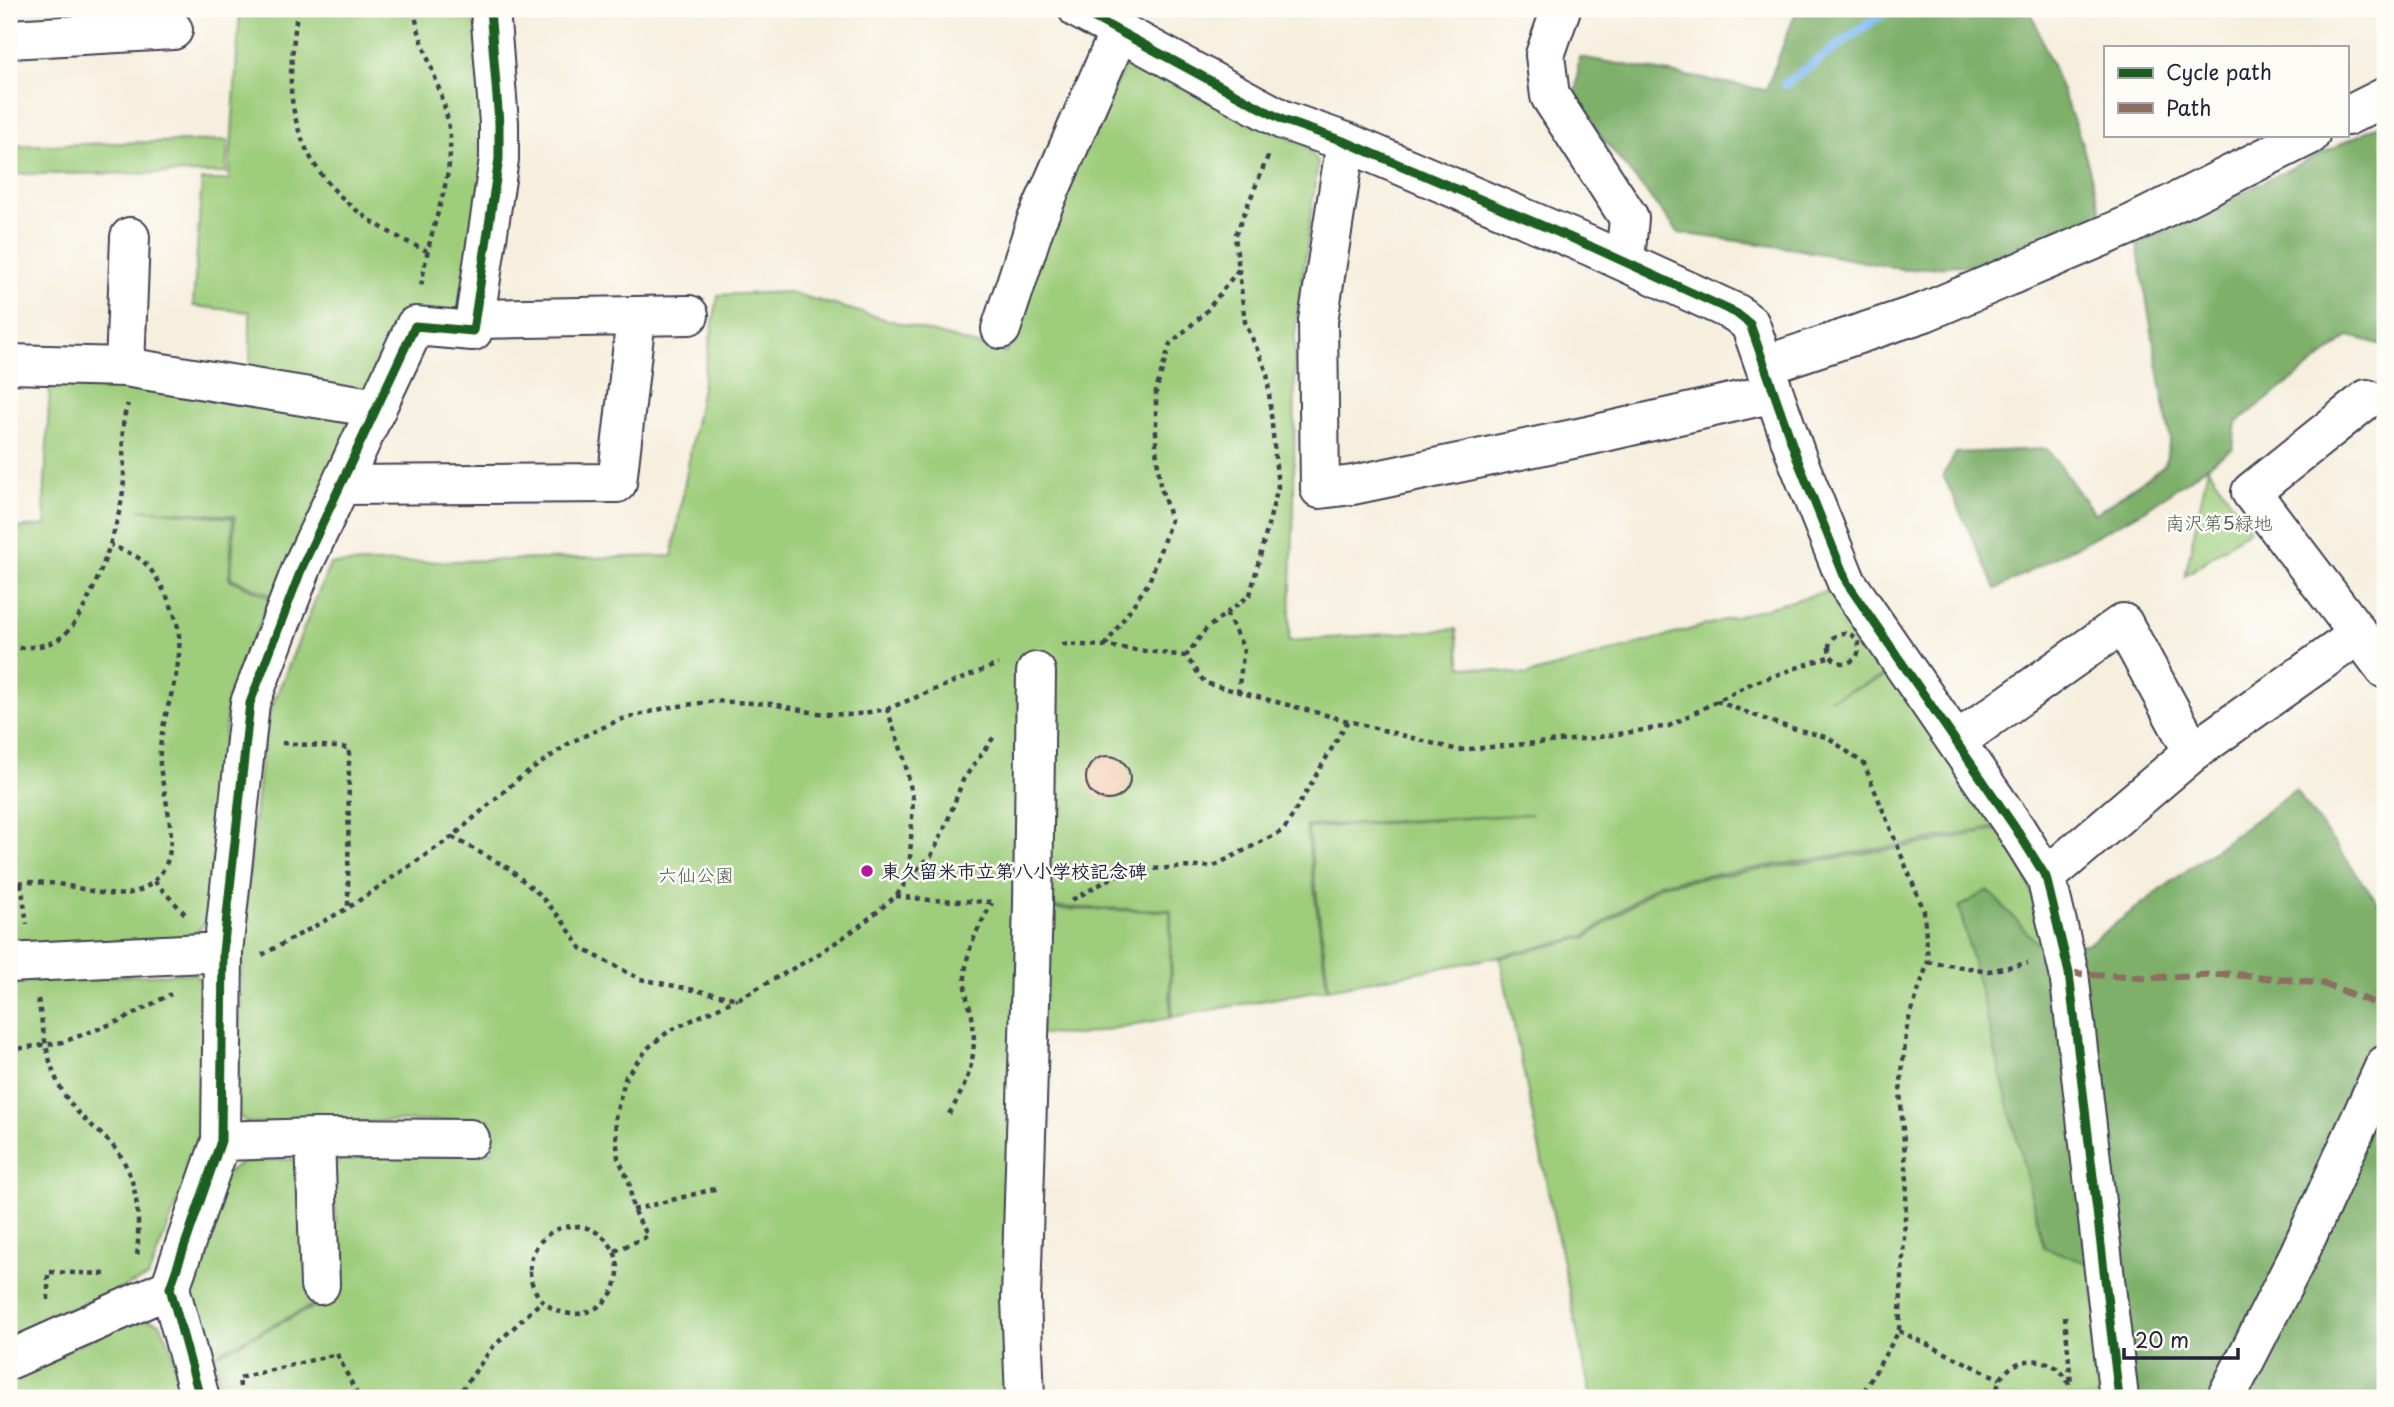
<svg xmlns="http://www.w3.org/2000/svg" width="2394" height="1407" font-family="'Playpen Sans','Klee One',sans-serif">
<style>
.green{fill:#9ecd7b;stroke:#60785b;stroke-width:2}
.forest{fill:#7eb06b;stroke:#506953;stroke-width:2}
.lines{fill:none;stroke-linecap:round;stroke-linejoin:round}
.stream{stroke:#7bb9ee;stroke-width:10}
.building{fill:#ebb085}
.minor-casing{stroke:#424153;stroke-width:42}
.path{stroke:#424153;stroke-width:4.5;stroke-dasharray:5 5;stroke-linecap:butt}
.minor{stroke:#fff;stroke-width:38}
.quiet{stroke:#8d6e63;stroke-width:7;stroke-dasharray:14 7;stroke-linecap:butt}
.cycleway-casing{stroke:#fdfcf7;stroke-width:13}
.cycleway{stroke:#1b5e20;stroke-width:9}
.poi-dot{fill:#b5179e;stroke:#fdfcf7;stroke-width:2.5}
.labels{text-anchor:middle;stroke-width:5;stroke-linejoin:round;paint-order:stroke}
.park-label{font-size:19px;fill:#4d5e51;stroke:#fdfcf7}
.poi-label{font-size:19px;font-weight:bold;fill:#22223b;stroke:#fdfcf7;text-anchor:start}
</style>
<rect width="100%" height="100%" fill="#fdfcf7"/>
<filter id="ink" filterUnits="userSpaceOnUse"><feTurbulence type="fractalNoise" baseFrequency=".0143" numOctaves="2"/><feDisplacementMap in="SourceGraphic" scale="14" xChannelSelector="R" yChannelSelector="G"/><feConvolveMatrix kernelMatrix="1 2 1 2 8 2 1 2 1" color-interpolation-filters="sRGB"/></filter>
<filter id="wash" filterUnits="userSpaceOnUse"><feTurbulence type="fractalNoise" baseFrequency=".00686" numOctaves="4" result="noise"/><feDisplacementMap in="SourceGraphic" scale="28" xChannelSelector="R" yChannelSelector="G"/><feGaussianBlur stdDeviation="1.57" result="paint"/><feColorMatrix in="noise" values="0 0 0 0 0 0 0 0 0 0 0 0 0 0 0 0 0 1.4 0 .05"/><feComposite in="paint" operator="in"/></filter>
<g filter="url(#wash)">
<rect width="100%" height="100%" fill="#f6efde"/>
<path class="green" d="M240,9H479L491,123L468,312H399L364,396L250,375V312L193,306L202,180H229Z
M1128,58L1306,146L1318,162L1295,334L1294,505L1289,641L1456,629L1461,666L1527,675L1835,589L1891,673L1830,699L1892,674L2000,827L1897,846L1659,883L1585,936L1497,957L1329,989L1308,828L1533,814L1306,826L1327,989L1172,1017L1171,910L1045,907L1010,1398H222L214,1356L340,1294L333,1166L346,1156L492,1152L489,1120L247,1123L237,1114L243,924L263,742L268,716L330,564L672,556L718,295L788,292L1006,353L1050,222Z
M228,140L226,173L9,174V146Z
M51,367L346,418L350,427L273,596L231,578L235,516L139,509L233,518L229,579L271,598L228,699L207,922L189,938L9,947V529L46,525L44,501Z
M2208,467L2250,529L2185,576Z
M2003,829L2030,886L2044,927L2108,1398H1591L1500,958L1587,937L1660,885L1899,848Z
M1044,909L1170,911V1018L1079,1035L1040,1034Z
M194,973L207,987L205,1133L148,1277L10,1335L9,981Z
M293,1159L306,1171L311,1306L213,1355L182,1288L224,1175L244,1161Z
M139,1317L160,1323L171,1346L182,1398H9V1376Z"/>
<path class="forest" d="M1797,9H2030L2081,140L2103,219L1988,268L1959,265L1906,270L1796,249L1679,233L1575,104L1579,57L1766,90Z
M2385,122V346L2350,336L2236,423L2233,448L2145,510L1996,589L1943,475L1956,453L2047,449L2095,514L2165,465L2170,438L2137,244Z
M2295,790L2385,912V1398H2136L2113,1273L2044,1247L1959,907L1988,890L2038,944H2088Z"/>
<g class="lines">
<path class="stream" d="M1785,84L1889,9"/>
</g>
<g id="blocks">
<path class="building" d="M1086 778a22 22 0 1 1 44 0a22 22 0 1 1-44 0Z"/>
</g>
</g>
<g filter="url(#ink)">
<use href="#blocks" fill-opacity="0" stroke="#424153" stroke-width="2"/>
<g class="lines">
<g class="minor-casing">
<path id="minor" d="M1078,9L1283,120L1346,142L1590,246L1736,313L1750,324L1798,461L1847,583L2016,829L2046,877L2069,973L2119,1398
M1561,9L1545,55L1550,96L1629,218L1625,261
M9,39L173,30
M2347,116L2385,97
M1346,142L1318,321L1320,489L1353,485L1592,435L1774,393
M475,319L689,315
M1001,329L1036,222L1119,32
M9,364L125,367L377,408
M1765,365L1925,312L2132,224L2310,135
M125,367L130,237
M2367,399L2251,492L2385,669
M341,485L617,483L636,317
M1957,741L2123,623L2193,752
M2046,877L2193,752L2358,635
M9,963L223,952
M315,1138L320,1285
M221,1141L315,1138L470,1139
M9,1360L170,1288
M200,1398L170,1288L221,1141L223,952L250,703L303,565L415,326L473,331L499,159V123L490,9
M1025,1398L1021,1299L1033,905L1036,672
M2226,1398L2299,1254L2385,1065"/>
</g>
<path class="path" d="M297,9C295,35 290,63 291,89C297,174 355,219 427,251
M414,9C420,50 443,86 449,128C455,171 437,209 428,250C425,262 423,275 421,287
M1268,156L1235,236L1245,322L1267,372L1278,487L1250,595L1206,629L1186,656L1205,683L1458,750L1593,738L1669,726L1750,684L1831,656
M1226,613L1244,649L1238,692
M1829 648a15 15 0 1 1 30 0a15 15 0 1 1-30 0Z
M1062,644L1105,646L1186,656
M1105,646L1149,582L1171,520L1160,485L1156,448V391L1170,344L1205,313L1239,269
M9,649C24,647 43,648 57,640C87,625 120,524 123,490C127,461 117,432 128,404
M1716,701L1781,725L1829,738L1864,764L1924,911L1928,962L1907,1025L1900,1091L1907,1181L1899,1331L1860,1398
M282,743L349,748L348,907
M452,837L508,868L539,894L562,920L581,948L640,979L738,999L814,957L857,928L896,896L909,878L913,799L904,758L887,709
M909,877L931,856L946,825L963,780L996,734
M154,881L187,916
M21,883L27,924
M9,884C24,881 41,882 57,884C89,888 125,907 154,881C186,852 163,801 160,764C157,715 188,672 177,623C173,606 155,569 140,559C132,553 120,550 111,545
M896,896L930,900L994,902
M1072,900L1126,870L1214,866L1284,830L1349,719
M262,955L348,908L452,837L517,780L571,742L619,720L665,708L715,701L773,704L815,713L852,715L887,709L998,664
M1928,962L1989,971L2028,963
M38,999C44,1033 47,1071 68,1100C80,1118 99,1130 113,1146C139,1176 140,1219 137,1258
M9,1050L63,1042L122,1020L171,994
M949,1114C969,1081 978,1056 972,1016C970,1006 965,995 965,984C964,953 977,930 992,903
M633,1210L718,1188
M530 1270a44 44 0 1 1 88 0a44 44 0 1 1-88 0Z
M615,1251L648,1236L633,1210L629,1181L618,1158L615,1118L626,1076L649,1047L669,1031L737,999
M48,1300V1272L106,1274
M2065,1316L2071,1385
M1899,1331L2000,1379
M240,1387L239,1378L337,1354L359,1398
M456,1398L492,1348L542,1301
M1996,1398C1997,1349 2068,1347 2072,1398"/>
<use href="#minor" class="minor"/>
<path class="quiet" d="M2069,973L2149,978L2229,974L2322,983L2385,1007"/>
<g class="cycleway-casing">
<path id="cycleway" d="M1078,9L1283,120L1346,142L1590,246L1736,313L1750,324L1798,461L1847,583L2016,829L2046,877L2069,973L2119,1398
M200,1398L170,1288L221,1141L223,952L250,703L303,565L415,326L473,331L499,159V123L490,9"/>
</g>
<use href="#cycleway" class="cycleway"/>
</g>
</g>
<circle class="poi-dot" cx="867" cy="871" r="7"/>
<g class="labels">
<g class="park-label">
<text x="2219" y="530">南沢第5緑地</text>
<text x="696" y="882">六仙公園</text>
</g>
<g class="poi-label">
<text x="881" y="878">東久留米市立第八小学校記念碑</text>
</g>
</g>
<rect width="2394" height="1407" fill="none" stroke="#fdfcf7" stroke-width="35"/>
<rect x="2104" y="46" width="245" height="91" fill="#fdfcf7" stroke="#a5a5ac" stroke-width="2"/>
<rect x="2118" y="68" width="35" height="10" fill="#1b5e20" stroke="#a5a5ac" stroke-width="2"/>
<text x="2166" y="80" font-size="21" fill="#22223b">Cycle path</text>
<rect x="2118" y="103" width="35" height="10" fill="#8d6e63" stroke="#a5a5ac" stroke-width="2"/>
<text x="2166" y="116" font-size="21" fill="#22223b">Path</text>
<path d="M2124 1348v10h114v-10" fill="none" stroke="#22223b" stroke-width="3.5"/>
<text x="2135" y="1348" font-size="21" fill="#22223b" stroke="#fdfcf7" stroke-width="5" paint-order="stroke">20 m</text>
</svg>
